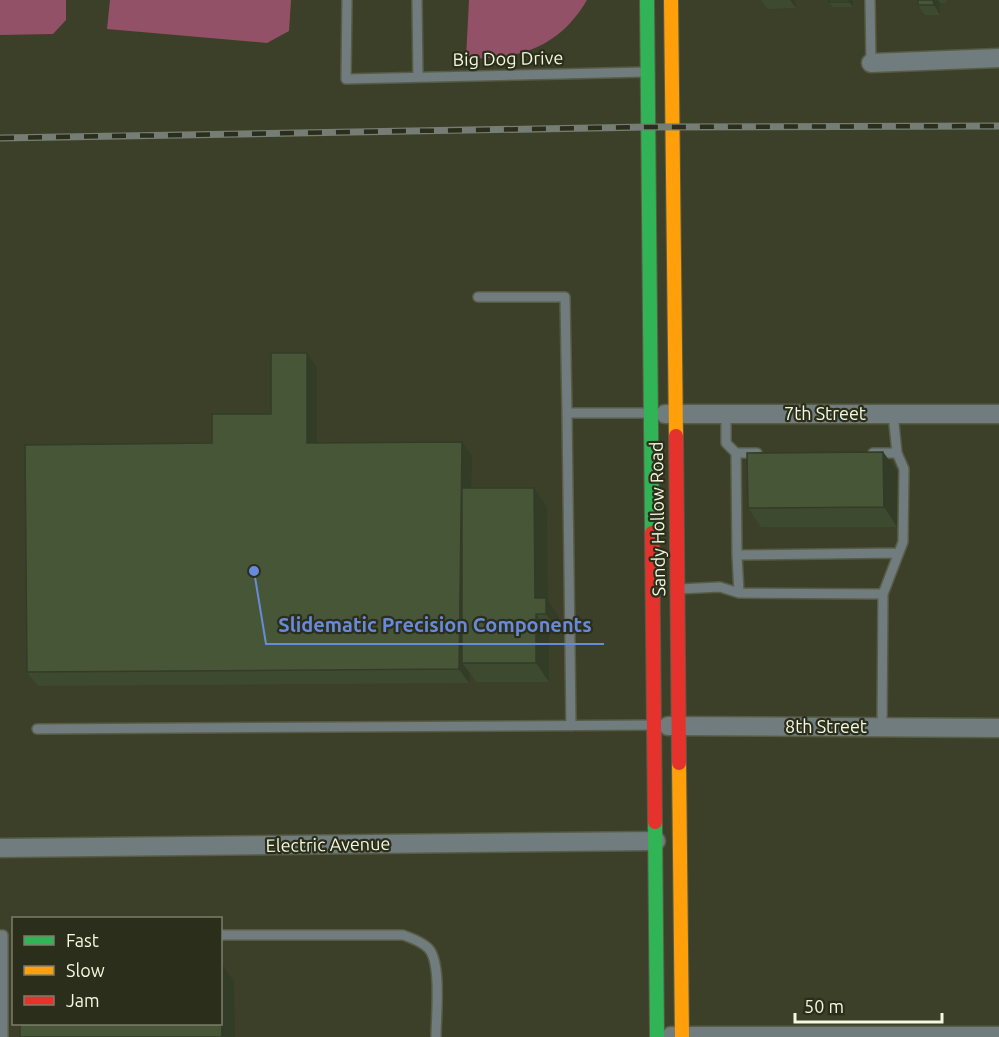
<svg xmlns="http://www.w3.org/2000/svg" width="999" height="1037" font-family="Ubuntu,sans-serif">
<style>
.green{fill:#935167}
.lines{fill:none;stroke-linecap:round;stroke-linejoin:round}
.lane-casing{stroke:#585c47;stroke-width:12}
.street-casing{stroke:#585c47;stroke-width:21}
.fast-casing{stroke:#585c47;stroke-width:16}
.slow-casing{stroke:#585c47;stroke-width:16}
.jam-casing{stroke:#585c47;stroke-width:16}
.lane{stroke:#707c7d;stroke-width:9}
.street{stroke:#707c7d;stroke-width:18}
.fast{stroke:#30b455;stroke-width:14}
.slow{stroke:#ff9f0a;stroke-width:14}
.jam{stroke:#e5322d;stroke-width:14}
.rail-casing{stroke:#757d75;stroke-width:7}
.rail{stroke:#2b2e1b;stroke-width:4.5;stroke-dasharray:14;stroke-linecap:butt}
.wall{fill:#3e4a30}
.shaded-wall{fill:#323c27}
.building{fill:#485638;stroke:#323c27;stroke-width:1.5}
.labels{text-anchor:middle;stroke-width:4.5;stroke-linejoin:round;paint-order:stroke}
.street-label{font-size:18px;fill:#f3f8df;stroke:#2b2e1b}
.leader{fill:none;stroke:#688ada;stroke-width:2}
.callout-dot{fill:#688ada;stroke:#2b2e1b;stroke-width:2}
.callout-label{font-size:20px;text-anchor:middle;font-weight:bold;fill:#688ada;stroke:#2b2e1b;stroke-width:4.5;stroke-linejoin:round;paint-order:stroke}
</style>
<rect width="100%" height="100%" fill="#3c4028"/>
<path class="green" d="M0,0H66V20L53,34L0,35Z
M110,0H291L289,31L267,43L107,29Z
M469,0H587C559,48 518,60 466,58Z"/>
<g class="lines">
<g class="lane-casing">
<path id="lane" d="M347,0L346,79L645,72
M417,0L418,77
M870,0L871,63
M478,297H565L567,413
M726,414V443L736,453
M757,453H736L737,555L898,553
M873,453H897
M737,555L739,593
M679,589L720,587L739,593L883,594
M571,726L567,413H649
M882,727L883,594L903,542L904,469L897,453L893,414
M37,729L653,725
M0,935H3V1037
M220,935H403C411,938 421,941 428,948C442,961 436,1017 436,1037"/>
</g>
<g class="street-casing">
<path id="street" d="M871,63L999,58
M665,414H999
M668,726L999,728
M0,848L656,841
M671,1036H999"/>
</g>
<g class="fast-casing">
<path id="fast" d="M647,0L652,533
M655,822L657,1037"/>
</g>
<g class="slow-casing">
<path id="slow" d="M671,0L676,436
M679,763L682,1037"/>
</g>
<g class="jam-casing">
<path id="jam" d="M676,436L679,763
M652,533L655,822"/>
</g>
<use href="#lane" class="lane"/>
<use href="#street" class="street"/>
<use href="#fast" class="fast"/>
<use href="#slow" class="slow"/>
<use href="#jam" class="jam"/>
<g class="rail-casing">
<path id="rail" d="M0,138L648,127L999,126"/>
</g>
<use href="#rail" class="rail"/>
</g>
<path class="wall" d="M761,0H795L796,8L767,9Z
M853,0V7H833L829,2Z
M918,0H946V3H940V15H925L918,5Z
M317,368V443L462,442L472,456V488H534L547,507L548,601L559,617V633H549V682H476L470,673L469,683L38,686L27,672L212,443L271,414Z
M883,452L897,471V527H761L748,508Z"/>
<path class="shaded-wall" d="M790,0H795L796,8Z
M849,0H853V7L849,2Z
M933,0H938L940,3V15L934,5Z
M307,353L317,368V457L307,443Z
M462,442L472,456L470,663H462L470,673L469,683L459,669Z
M883,452L897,471V527L884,507Z
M534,488L547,507L548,601L559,617V633L535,598Z
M536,614L549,633V682L536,663Z
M221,963L234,982L235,1037H222Z"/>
<path class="building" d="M829,0H849V2H829Z
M918,0H933L934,5H918Z
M271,353H307V443L462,442L459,669L27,672L25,445L212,443V414H271Z
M883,452L884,507L748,508L747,453Z
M462,488H534L535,598H546V614H536V663H462Z
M220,963L222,1037H20V1023H220Z"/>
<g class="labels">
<g class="street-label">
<text transform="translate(508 59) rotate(-1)" y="6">Big Dog Drive</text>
<text x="825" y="420">7th Street</text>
<text transform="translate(658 519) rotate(-91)" y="6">Sandy Hollow Road</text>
<text x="826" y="733">8th Street</text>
<text transform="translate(328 845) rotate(-1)" y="6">Electric Avenue</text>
</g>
</g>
<path class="leader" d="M254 571L266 644H604"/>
<circle class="callout-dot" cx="254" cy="571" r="6"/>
<g class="callout-label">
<text x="435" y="632">Slidematic Precision Components</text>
</g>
<rect x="12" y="917" width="210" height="108" fill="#2b2e1b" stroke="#7b7f69" stroke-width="1.5"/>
<rect x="24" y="936" width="30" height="9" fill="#30b455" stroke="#7b7f69" stroke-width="1.5"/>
<text x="66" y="947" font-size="18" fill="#f3f8df">Fast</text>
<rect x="24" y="966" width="30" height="9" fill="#ff9f0a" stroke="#7b7f69" stroke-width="1.5"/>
<text x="66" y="977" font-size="18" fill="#f3f8df">Slow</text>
<rect x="24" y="996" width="30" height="9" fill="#e5322d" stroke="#7b7f69" stroke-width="1.5"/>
<text x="66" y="1007" font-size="18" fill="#f3f8df">Jam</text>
<path d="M795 1013v9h147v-9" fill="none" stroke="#f3f8df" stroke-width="3"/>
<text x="804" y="1013" font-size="18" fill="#f3f8df" stroke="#2b2e1b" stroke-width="4.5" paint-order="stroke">50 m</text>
</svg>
